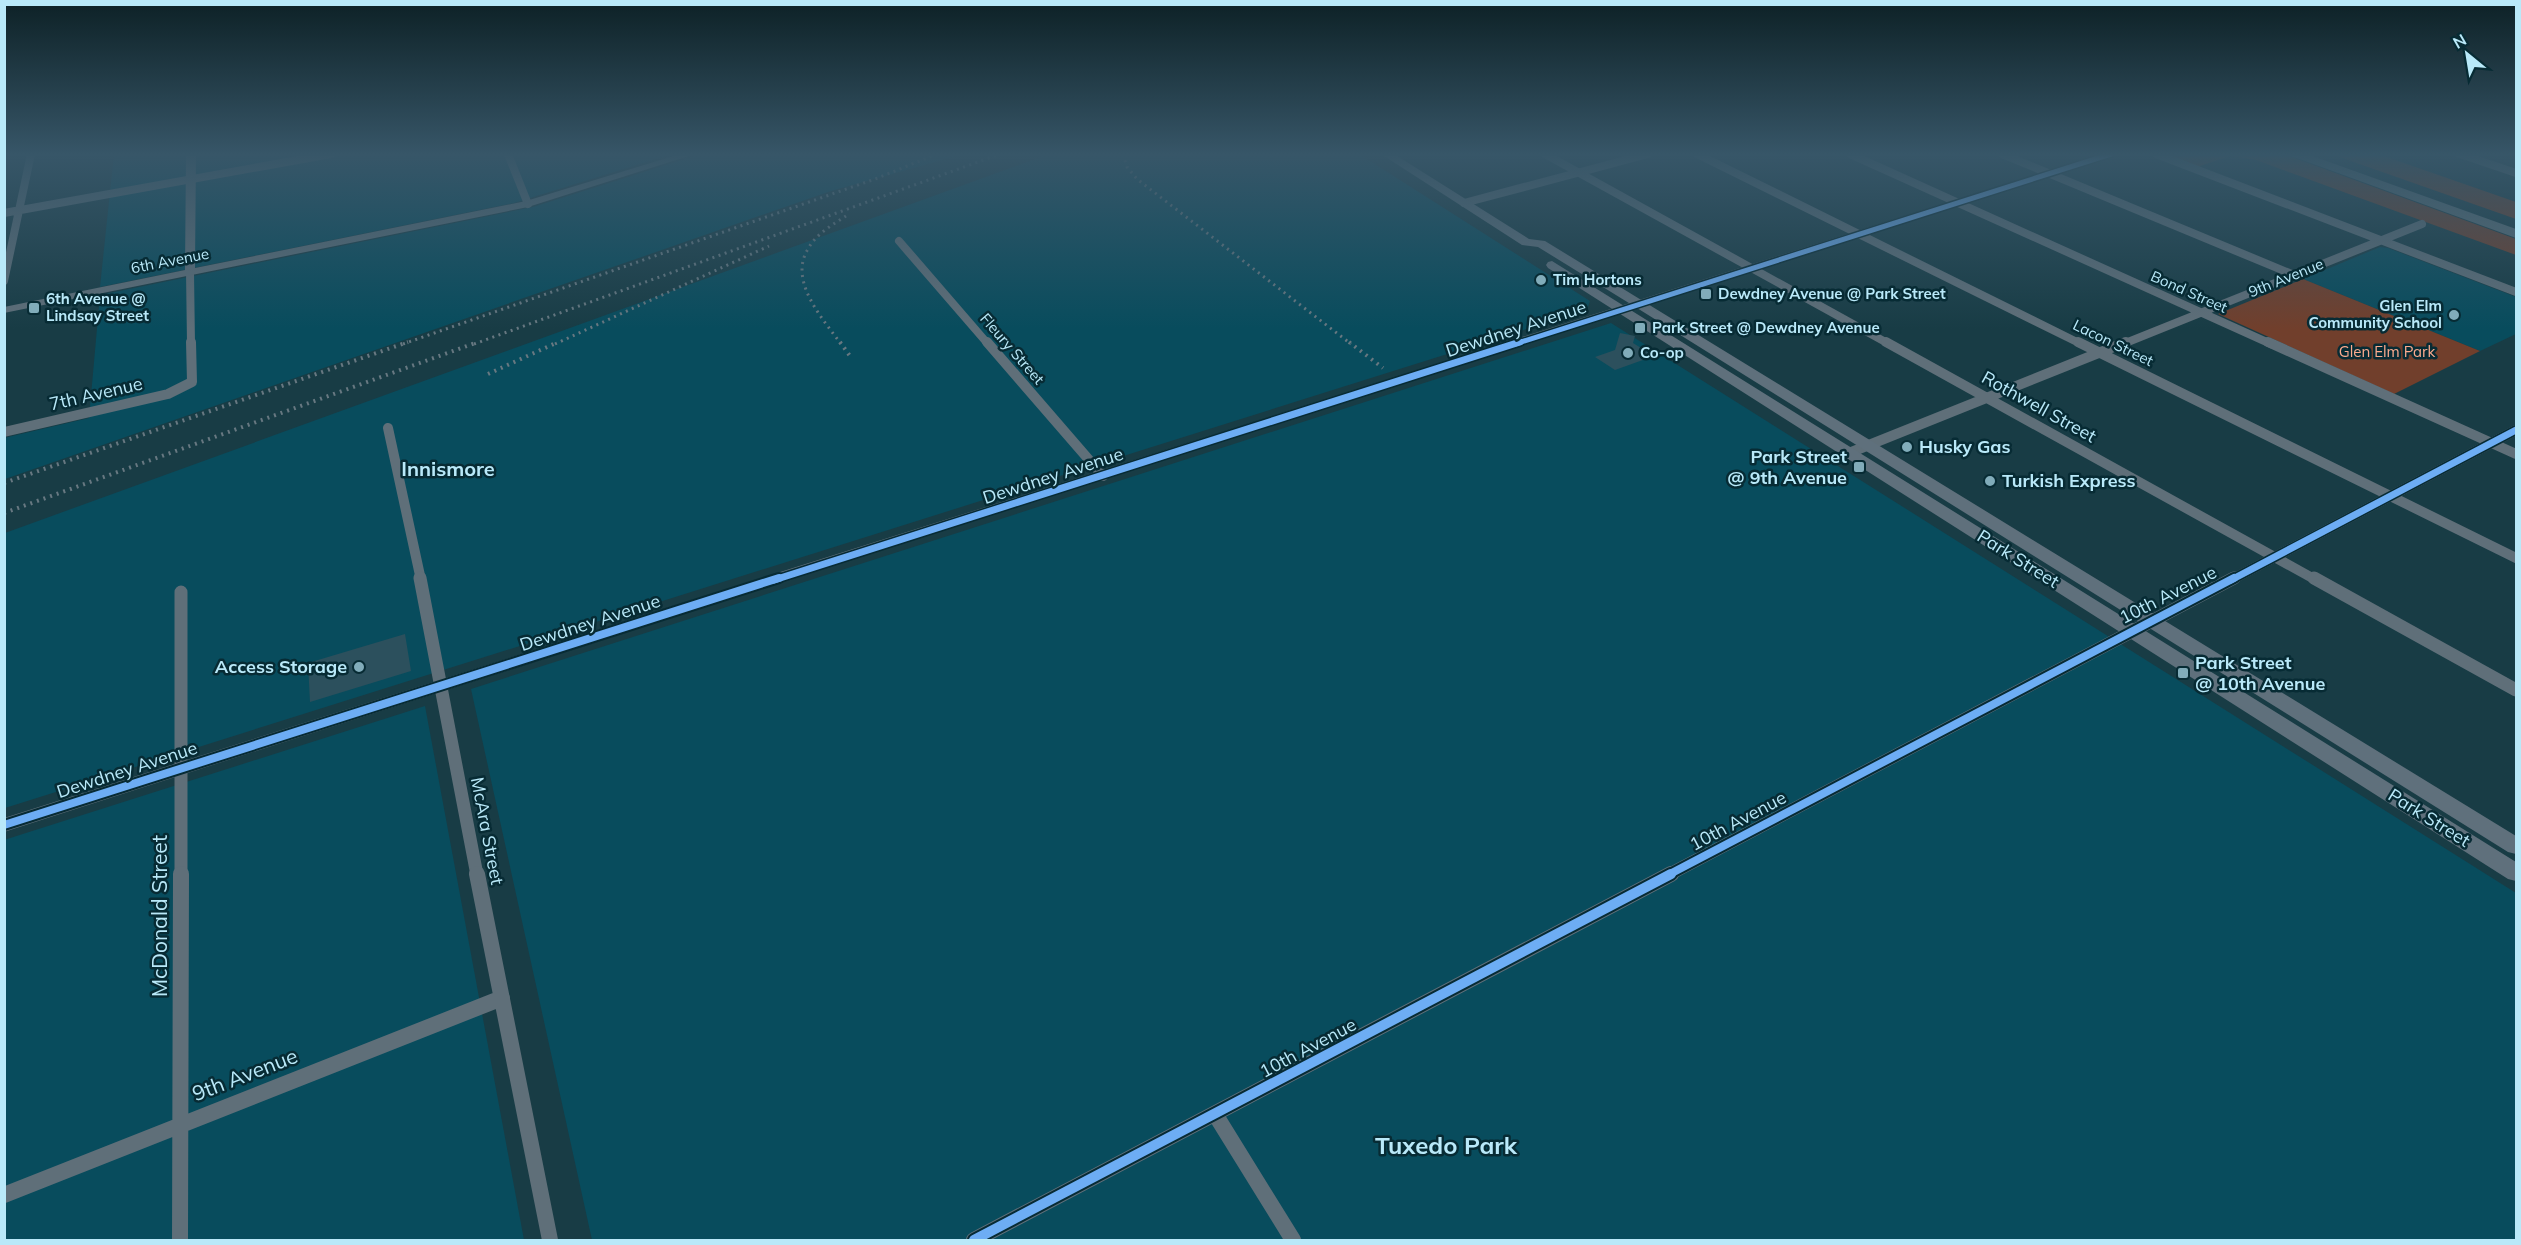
<svg xmlns="http://www.w3.org/2000/svg" width="2521" height="1245" font-family="Mulish,sans-serif">
<style>
.built{fill:#084c5d}
.green{fill:#713f2c}
.building{fill:#2c505d}
.lines{fill:none;stroke-linecap:round;stroke-linejoin:round}
.minor-far3{stroke:#5f6f79;stroke-width:8}
.minor-far2{stroke:#5f6f79;stroke-width:10}
.minor-far1{stroke:#5f6f79;stroke-width:13}
.minor{stroke:#5f6f79;stroke-width:16}
.tertiary{fill:#5f6f79;fill-rule:evenodd}
.secondary{fill:#5f707c;fill-rule:evenodd}
.motorway{fill:#5e727b;fill-rule:evenodd}
.rail-far1{stroke:#677881;stroke-width:3;stroke-dasharray:2 4.5;stroke-linecap:butt}
.rail{stroke:#677881;stroke-width:4;stroke-dasharray:2 5;stroke-linecap:butt}
.cycleway-far3-casing{stroke:#072b34;stroke-width:8}
.cycleway-far2-casing{stroke:#072b34;stroke-width:10}
.cycleway-far1-casing{stroke:#072b34;stroke-width:12}
.cycleway-casing{stroke:#072b34;stroke-width:14}
.cycleway-far3{stroke:#6dadf4;stroke-width:5}
.cycleway-far2{stroke:#6dadf4;stroke-width:7}
.cycleway-far1{stroke:#6dadf4;stroke-width:8}
.cycleway{stroke:#6dadf4;stroke-width:10}
.poi-dot{fill:#81acba;stroke:#072b34;stroke-width:2}
.labels{text-anchor:middle;stroke-width:5;stroke-linejoin:round;paint-order:stroke}
.far-street-label{font-size:15px;fill:#b9e9f9;stroke:#072b34}
.far-poi-label{font-size:15px;font-weight:bold;fill:#b9e9f9;stroke:#072b34;text-anchor:start}
.far-park-label{font-size:15px;fill:#fcab8e;stroke:#072b34}
.street-label{font-size:18px;fill:#b9e9f9;stroke:#072b34}
.poi-label{font-size:18px;font-weight:bold;fill:#b9e9f9;stroke:#072b34;text-anchor:start}
.neighbourhood-label{font-size:20px;font-weight:bold;fill:#b9e9f9;stroke:#072b34}
.near-street-label{font-size:21px;fill:#b9e9f9;stroke:#072b34}
.near-neighbourhood-label{font-size:24px;font-weight:bold;fill:#b9e9f9;stroke:#072b34}
</style>
<rect width="100%" height="100%" fill="#183c45"/>
<path class="built" d="M114,154H672L514,203L100,287Z
M701,154H964L831,191L5,479L4,438L89,418L100,295L533,207Z
M1049,154H1359L1590,301L1587,310L5,808V533Z
M2380,247L2388,248L2516,297V334L2480,351L2303,279Z
M1611,323L2516,893V1240H592L471,689Z
M425,706L524,1240H5L4,840Z"/>
<path class="green" d="M2165,154H2283L2516,239V255L2256,160L2230,156L2197,167Z
M2331,154H2378L2516,202V219Z
M2303,279L2480,351L2394,394L2218,314Z"/>
<path class="building" d="M1620,333L1635,336L1633,343L1654,356L1615,370L1595,357L1615,350Z
M405,634L411,671L310,702L308,663Z"/>
<g class="lines">
<path class="minor-far3" d="M508,154L528,204
M1545,154L1889,344
M1697,154L2081,344
M1850,154L2271,344
M2002,154L2294,275
M2156,154L2516,292
M2460,154L2516,173
M1464,203L1648,154
M4,213L331,154
M899,241L988,344
M190,272L191,344
M4,281L31,154
M2123,344L2422,224"/>
<path class="minor-far2" d="M987,342L1103,476
M1886,342L2316,580
M2078,342L2516,558
M2268,342L2516,454
M388,428L421,580
M4,432L168,394L192,382L191,342
M1849,453L2126,342
M2231,580L2516,430"/>
<path class="minor-far1" d="M420,578L477,875
M2314,578L2516,690
M181,875V592
M1668,875L2234,578"/>
<path class="minor" d="M477,874L550,1240
M1215,1114L1293,1240
M4,1195L502,998
M180,1240L181,874
M974,1240L1671,874"/>
<path class="tertiary" d="M186,154H196L195,268L526,201L680,154H695L528,207L4,313V307L185,270Z
M2100,154H2115L4,832V818Z"/>
<path class="secondary" d="M1381,154H1394L1529,239L1545,241L2516,836V854L2508,852L1637,308L1538,247L1522,245Z
M1552,261L2516,862V881L2508,879L1548,268L1546,265L1548,262Z"/>
<path class="motorway" d="M2286,154H2307L2516,229V238Z"/>
<path class="rail-far1" d="M1123,154L1127,167L1137,179L1351,344
M403,344L875,179L937,154
M474,344L1000,154
M555,344L769,246
M841,344C823,319 788,281 808,249C816,234 832,225 846,216"/>
<path class="rail" d="M840,342L850,356
M1349,342L1383,368
M488,374L558,342
M4,483L408,342
M4,513L478,342"/>
<g class="cycleway-far3-casing">
<path id="cycleway-far3" d="M1515,344L2111,154"/>
</g>
<g class="cycleway-far2-casing">
<path id="cycleway-far2" d="M774,580L1520,342
M2231,580L2516,430"/>
</g>
<g class="cycleway-far1-casing">
<path id="cycleway-far1" d="M4,825L779,578
M1668,875L2234,578"/>
</g>
<g class="cycleway-casing">
<path id="cycleway" d="M974,1240L1671,874"/>
</g>
<use href="#cycleway-far3" class="cycleway-far3"/>
<use href="#cycleway-far2" class="cycleway-far2"/>
<use href="#cycleway-far1" class="cycleway-far1"/>
<use href="#cycleway" class="cycleway"/>
</g>
<linearGradient id="sky" x2="0" y2="1"><stop stop-color="#0d2126"/><stop offset="0.47" stop-color="#375668"/><stop offset="1" stop-color="#375668" stop-opacity="0"/></linearGradient>
<rect width="2521" height="329" fill="url(#sky)"/>
<g class="poi-dot">
<circle cx="1541" cy="280" r="6"/>
<rect x="1700" y="288" width="12" height="12" rx="3"/>
<rect x="28" y="302" width="12" height="12" rx="3"/>
<circle cx="2454" cy="315" r="6"/>
<rect x="1634" y="322" width="12" height="12" rx="3"/>
<circle cx="1628" cy="353" r="6"/>
<circle cx="1907" cy="447" r="6"/>
<rect x="1853" y="461" width="12" height="12" rx="3"/>
<circle cx="1990" cy="481" r="6"/>
<circle cx="359" cy="667" r="6"/>
<rect x="2177" y="667" width="12" height="12" rx="3"/>
</g>
<g class="labels">
<g class="far-street-label">
<text transform="translate(170 261) rotate(-11)" y="5">6th Avenue</text>
<text transform="translate(2286 278) rotate(-22)" y="5">9th Avenue</text>
<text transform="translate(2189 292) rotate(24)" y="5">Bond Street</text>
<text transform="translate(2113 343) rotate(26)" y="5">Lacon Street</text>
<text transform="translate(1012 349) rotate(49)" y="5">Fleury Street</text>
</g>
<g class="far-poi-label">
<text x="1553" y="285">Tim Hortons</text>
<text x="1718" y="299">Dewdney Avenue @ Park Street</text>
<text x="46" y="304">6th Avenue @<tspan x="46" dy="17">Lindsay Street</tspan></text>
<text x="2442" y="311" text-anchor="end">Glen Elm<tspan x="2442" dy="17">Community School</tspan></text>
<text x="1652" y="333">Park Street @ Dewdney Avenue</text>
<text x="1640" y="358">Co-op</text>
</g>
<g class="far-park-label">
<text x="2387" y="357">Glen Elm Park</text>
</g>
<g class="street-label">
<text transform="translate(1516 329) rotate(-18)" y="6">Dewdney Avenue</text>
<text transform="translate(96 394) rotate(-13)" y="6">7th Avenue</text>
<text transform="translate(2039 407) rotate(29)" y="6">Rothwell Street</text>
<text transform="translate(1053 476) rotate(-18)" y="6">Dewdney Avenue</text>
<text transform="translate(2018 559) rotate(32)" y="6">Park Street</text>
<text transform="translate(2168 595) rotate(-27)" y="6">10th Avenue</text>
<text transform="translate(590 623) rotate(-18)" y="6">Dewdney Avenue</text>
<text transform="translate(127 770) rotate(-18)" y="6">Dewdney Avenue</text>
<text transform="translate(2429 818) rotate(32)" y="6">Park Street</text>
<text transform="translate(1738 821) rotate(-28)" y="6">10th Avenue</text>
<text transform="translate(487 831) rotate(79)" y="6">McAra Street</text>
<text transform="translate(1308 1048) rotate(-28)" y="6">10th Avenue</text>
</g>
<g class="poi-label">
<text x="1919" y="453">Husky Gas</text>
<text x="1847" y="463" text-anchor="end">Park Street<tspan x="1847" dy="21">@ 9th Avenue</tspan></text>
<text x="2002" y="487">Turkish Express</text>
<text x="2195" y="669">Park Street<tspan x="2195" dy="21">@ 10th Avenue</tspan></text>
<text x="347" y="673" text-anchor="end">Access Storage</text>
</g>
<g class="neighbourhood-label">
<text x="448" y="476">Innismore</text>
</g>
<g class="near-street-label">
<text transform="translate(160 916) rotate(-90)" y="7">McDonald Street</text>
<text transform="translate(245 1075) rotate(-21)" y="7">9th Avenue</text>
</g>
<g class="near-neighbourhood-label">
<text x="1446" y="1154">Tuxedo Park</text>
</g>
</g>
<rect width="2521" height="1245" fill="none" stroke="#b9e9f9" stroke-width="12"/>
<g transform="translate(2467 54) rotate(330)" stroke="#072b34" stroke-width="4.5" paint-order="stroke">
<path d="M0-4.5L10 22L0 15L-10 22Z" fill="#b9e9f9"/>
<text y="-9" font-size="16" font-weight="bold" text-anchor="middle" fill="#b9e9f9">N</text>
</g>
</svg>
